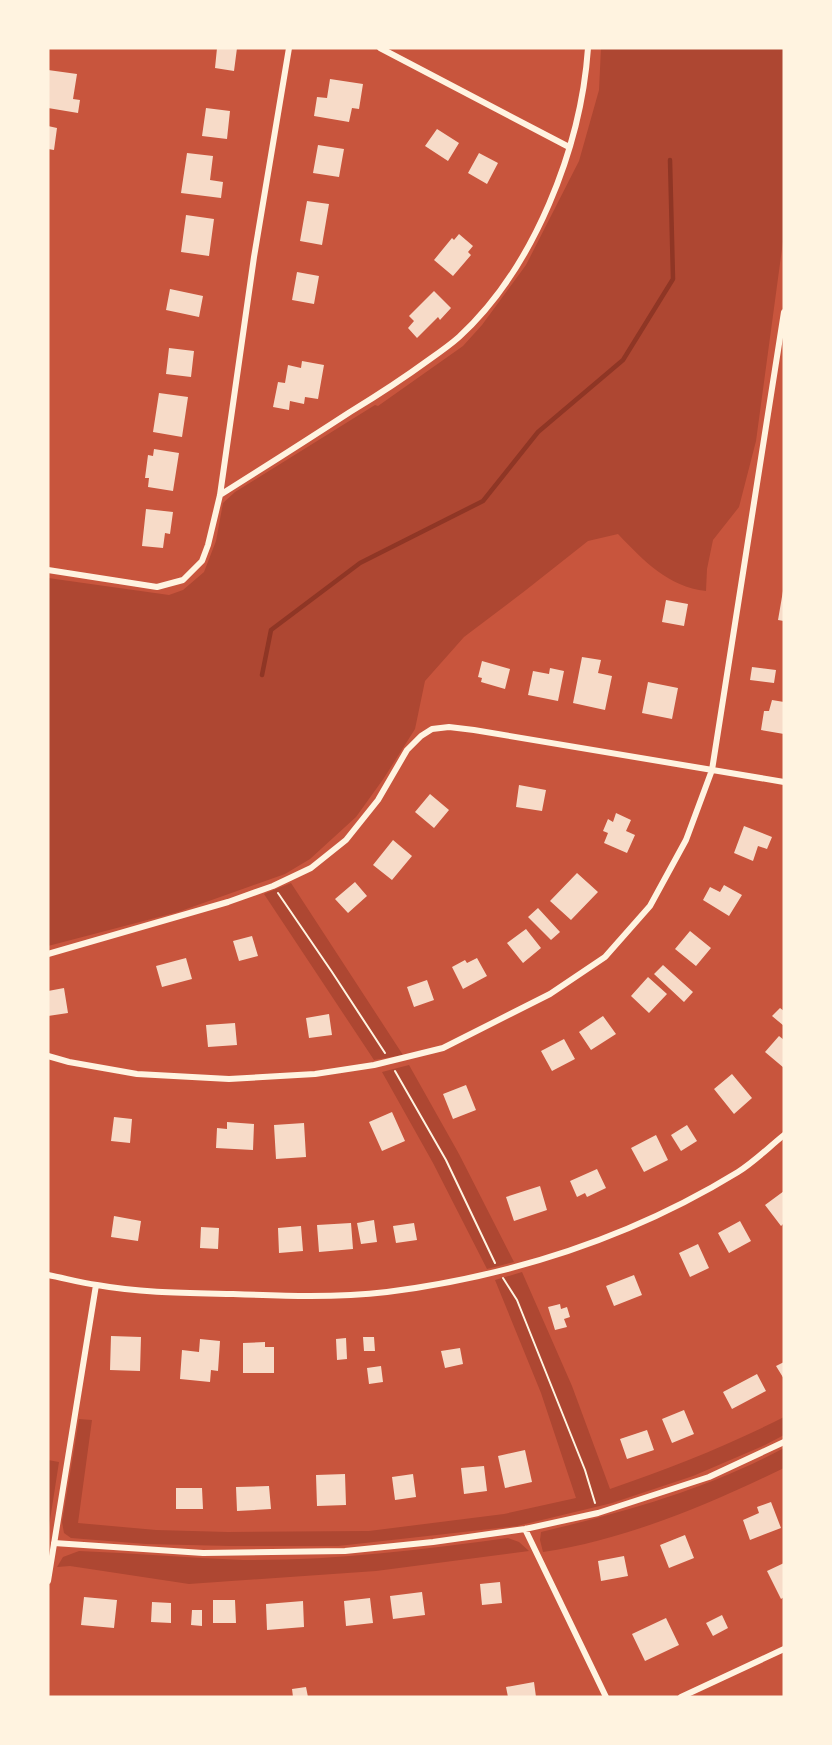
<svg xmlns="http://www.w3.org/2000/svg" width="832" height="1745" font-family="'DM Sans',sans-serif">
<style>
.green{fill:#ae4732}
.lines{fill:none;stroke-linecap:round;stroke-linejoin:round}
.stream{stroke:#8f3625;stroke-width:4.5}
.building{fill:#f7dbc8}
.path{stroke:#fff3e0;stroke-width:2}
.minor{stroke:#fff3e0;stroke-width:6}
</style>
<rect width="100%" height="100%" fill="#c8553d"/>
<path class="green" d="M601,48H784V234L756,441L739,507L713,540L707,569L706,591C668,587 643,560 618,534L588,541L526,590L464,637L425,681L415,729L384,778L356,817L310,859L285,874L178,912L48,946V578L169,595L183,590L204,572L216,541L223,503L235,492L375,405L378,406L463,346L482,325L526,265L579,161L599,90Z
M291,883L403,1055L374,1060L264,894Z
M409,1065L459,1154L514,1262L487,1269L433,1163L382,1072Z
M522,1272L572,1386L610,1489C670,1468 727,1446 784,1417V1435L765,1445L693,1476L612,1503L517,1526L338,1546H230L146,1544L71,1538L64,1533L62,1522L79,1419L92,1420L78,1523L156,1530L228,1532L369,1531L504,1514L576,1498L541,1393L495,1280Z
M784,1448V1468C707,1505 628,1539 543,1552L540,1540L541,1532C625,1512 708,1489 784,1448Z
M48,1460L59,1462L48,1533Z
M508,1538L519,1542L529,1551L376,1571L189,1584L70,1566L57,1567L63,1557L79,1551C133,1553 188,1558 243,1560C332,1561 420,1550 508,1538Z"/>
<g class="lines">
<path class="stream" d="M262,675L271,630L360,563L483,501L538,432L623,360L673,279L670,160"/>
</g>
<path class="building" d="M217,48H237L234,71L215,68Z
M48,70L77,74L73,99L80,100L78,113L48,108Z
M330,79L363,84L359,109L352,108L349,122L314,116L317,97L327,98Z
M206,108L230,111L227,139L202,136Z
M48,126L57,128L54,150L48,149Z
M437,129L459,143L448,161L425,146Z
M318,145L344,149L339,177L313,173Z
M187,153L213,156L210,180L223,182L221,198L181,193Z
M479,153L498,163L487,184L468,173Z
M307,201L329,204L322,245L300,241Z
M186,215L214,219L209,256L181,252Z
M459,234L473,246L468,252L471,255L453,276L434,260L452,238L454,240Z
M297,272L319,276L314,304L292,300Z
M170,289L203,296L199,317L166,310Z
M434,291L451,308L440,320L438,317L417,338L408,328L414,321L409,316Z
M169,348L194,351L191,377L166,374Z
M302,361L324,365L318,399L305,397L304,404L290,401L289,410L273,407L278,382L285,383L288,365L301,368Z
M159,393L188,397L182,437L153,432Z
M154,449L179,453L173,491L148,487L149,478H145L148,455L153,456Z
M146,509L173,512L170,534L165,533L163,548L142,546Z
M783,591H784V621L778,620Z
M666,600L688,604L684,626L662,622Z
M582,657L601,660L598,673L612,676L605,710L573,703Z
M482,661L510,669L505,689L481,682L482,678L478,677Z
M752,667L776,670L774,683L750,680Z
M550,668L564,671L558,701L528,695L533,671L549,674Z
M648,682L678,688L672,719L642,713Z
M772,700L784,702V734L761,730L764,711H769Z
M519,785L546,790L542,811L516,807Z
M430,794L449,810L434,828L415,812Z
M616,813L631,820L626,831L635,835L627,853L604,843L608,833L603,831L608,819L613,822Z
M744,826L772,837L767,849L758,846L753,861L734,853Z
M393,840L412,856L392,880L373,865Z
M577,873L598,892L571,920L550,901Z
M355,882L367,896L348,913L335,899Z
M724,885L742,895L729,916L703,900L710,887L720,892Z
M538,908L560,932L551,940L528,917Z
M526,929L541,948L523,963L507,943Z
M690,931L711,948L696,966L675,949Z
M252,936L258,956L239,961L233,941Z
M186,958L192,979L162,987L156,966Z
M477,958L487,976L463,989L452,967L465,960L467,963Z
M663,965L693,992L684,1002L654,974Z
M648,977L667,994L649,1013L631,996Z
M427,980L434,1000L414,1007L407,987Z
M64,988L68,1013L48,1016V991Z
M780,1008L784,1011V1026L772,1016Z
M329,1014L332,1035L309,1038L306,1018Z
M603,1016L616,1034L591,1050L579,1032Z
M235,1023L237,1045L208,1047L206,1025Z
M779,1036L784,1040V1068L765,1052Z
M564,1039L575,1059L552,1071L541,1051Z
M732,1074L752,1098L734,1114L714,1089Z
M466,1085L476,1110L453,1119L443,1094Z
M392,1112L405,1141L382,1151L369,1122Z
M114,1117L132,1119L130,1143L111,1141Z
M227,1122L254,1124L253,1150L216,1148L217,1128L227,1129Z
M304,1123L306,1157L276,1159L274,1125Z
M687,1125L697,1141L681,1151L671,1135Z
M656,1135L668,1160L644,1172L631,1148Z
M597,1169L606,1188L587,1197L585,1193L577,1197L570,1181Z
M540,1186L547,1210L514,1221L506,1197Z
M784,1191V1223L781,1226L765,1205Z
M114,1216L141,1221L138,1241L111,1237Z
M374,1220L377,1242L361,1244L357,1223Z
M740,1221L751,1241L729,1253L718,1233Z
M351,1223L353,1249L319,1252L317,1225Z
M414,1223L417,1240L396,1243L393,1226Z
M301,1226L303,1251L279,1253L278,1228Z
M201,1227L219,1228L218,1249L200,1248Z
M698,1244L709,1268L690,1277L679,1253Z
M634,1275L642,1295L614,1306L606,1286Z
M560,1304L561,1309L567,1307L570,1317L564,1319L567,1327L555,1330L548,1307Z
M111,1336L141,1337L140,1371L110,1370Z
M363,1337H374L375,1351H364Z
M346,1338L347,1359L337,1360L336,1339Z
M200,1339L220,1341L218,1371L211,1370L210,1382L180,1379L182,1350L199,1352Z
M265,1342V1347H274V1373H243V1343Z
M460,1348L463,1364L445,1368L441,1351Z
M784,1362V1379L776,1366Z
M381,1366L383,1382L369,1384L367,1368Z
M757,1374L766,1391L732,1409L723,1392Z
M684,1410L694,1434L672,1443L662,1419Z
M647,1430L654,1450L627,1459L620,1439Z
M525,1450L532,1482L505,1488L498,1456Z
M484,1466L487,1491L464,1494L461,1468Z
M345,1474L346,1505L317,1506L316,1475Z
M413,1474L416,1497L395,1500L392,1477Z
M269,1486L271,1509L237,1511L236,1487Z
M176,1488H202L203,1509H176Z
M771,1502L781,1528L750,1540L743,1520L759,1513L757,1507Z
M685,1535L694,1558L669,1568L660,1545Z
M624,1556L628,1576L601,1581L598,1561Z
M784,1563V1597L781,1599L767,1571Z
M500,1582L502,1603L482,1605L480,1584Z
M422,1592L425,1615L393,1619L390,1596Z
M84,1597L117,1600L114,1628L81,1625Z
M370,1598L373,1623L346,1626L344,1601Z
M213,1600H235L236,1623H213Z
M303,1601L304,1627L267,1630L266,1604Z
M152,1602L171,1603V1623L151,1622Z
M192,1610H202V1626L191,1625Z
M722,1615L728,1628L713,1636L706,1623Z
M666,1618L679,1645L645,1661L632,1634Z
M534,1682L536,1697H508L506,1687Z
M306,1687L308,1697H293L292,1689Z"/>
<g class="lines">
<path class="path" d="M278,893L332,972L385,1053
M395,1071L446,1160L495,1263
M503,1278L517,1300L585,1470L595,1503"/>
<path class="minor" d="M380,48L569,147
M220,495C263,468 307,440 350,412C378,395 404,378 430,359C440,352 450,345 459,337C534,268 581,148 588,48
M48,570L157,587L183,580L202,561L208,545L220,495L254,257L289,48
M48,954L228,902L273,886L311,868L346,840L378,800L407,750L421,736L432,729L449,727L474,730L784,782
M48,1056L69,1062L137,1074L229,1079L315,1074L374,1065L443,1048L550,994L605,957L650,906L686,840L712,770L784,312
M48,1275C64,1278 81,1283 97,1285C141,1293 188,1293 233,1294C284,1296 336,1298 387,1292C511,1276 632,1237 738,1172C754,1162 769,1147 784,1135
M525,1529L606,1697
M54,1543L203,1553L345,1551L433,1542L525,1529L598,1513L709,1477L784,1442
M48,1581L96,1285
M681,1697L784,1649"/>
</g>
<rect width="832" height="1745" fill="none" stroke="#fff3e0" stroke-width="99"/>
</svg>
